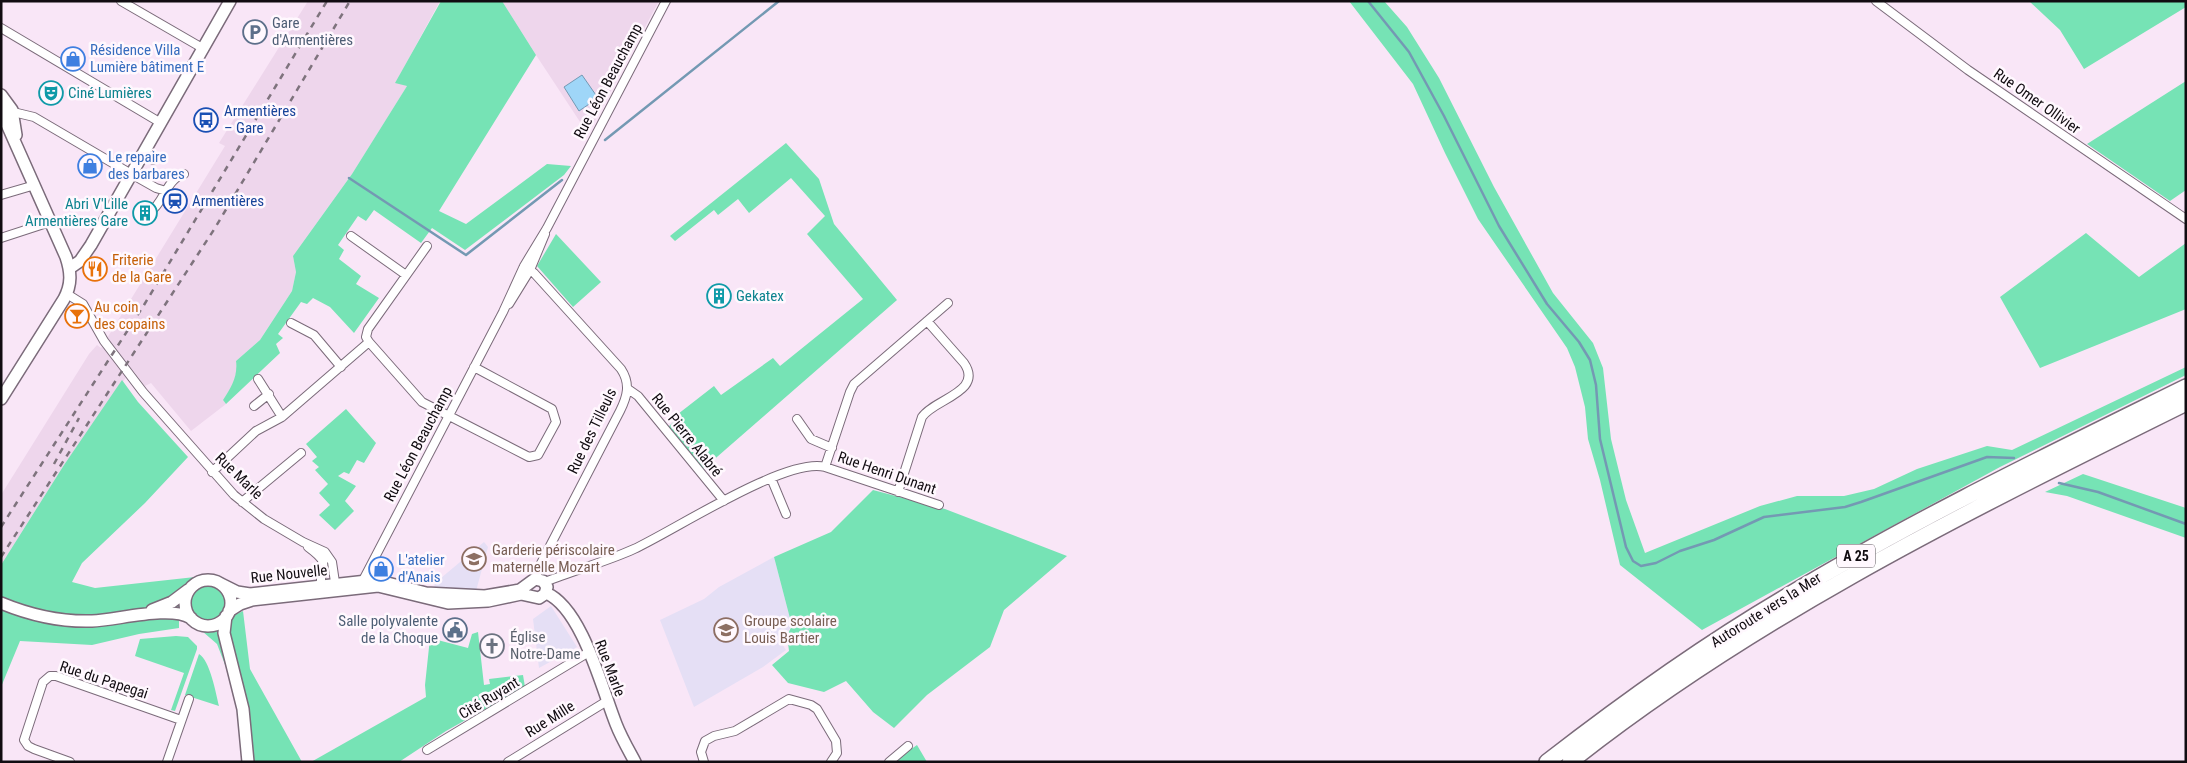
<svg xmlns="http://www.w3.org/2000/svg" width="2187" height="763" font-family="'Roboto Condensed',sans-serif">
<style>
.built{fill:#eed6ec}
.education{fill:#e5dff5}
.green{fill:#76e3b5}
.water{fill:#9fd6f8;stroke:#7499b3}
.lines{fill:none;stroke-linecap:round;stroke-linejoin:round}
.stream{stroke:#7499b3;stroke-width:2.5}
.street-casing{stroke:#7b6b7a;stroke-width:10}
.secondary-casing{stroke:#7b6b7a;stroke-width:14}
.highway-casing{stroke:#7b6b7a;stroke-width:18}
.street{stroke:#fff;stroke-width:8}
.secondary{stroke:#fff;stroke-width:11}
.highway{stroke:#fff;stroke-width:15}
.rail{stroke:#7e737d;stroke-width:2.5;stroke-dasharray:6 6;stroke-linecap:butt}
.labels{text-anchor:middle;stroke-width:5;stroke-linejoin:round;paint-order:stroke}
.shield{fill:#fff8fe;stroke:#585358;stroke-width:1}
.shield-label{font-size:14px;font-weight:bold;fill:#110c11}
.service-label{font-size:15px;fill:#4e5e75;stroke:#fff8fe;text-anchor:start}
.shop-label{font-size:15px;fill:#366cbe;stroke:#fff8fe;text-anchor:start}
.street-label{font-size:15px;fill:#110c11;stroke:#fff8fe}
.culture-label{font-size:15px;fill:#0d838f;stroke:#fff8fe;text-anchor:start}
.transit-label{font-size:15px;fill:#164399;stroke:#fff8fe;text-anchor:start}
.food-label{font-size:15px;fill:#c56008;stroke:#fff8fe;text-anchor:start}
.education-label{font-size:15px;fill:#785e54;stroke:#fff8fe;text-anchor:start}
.worship-label{font-size:15px;fill:#5b616d;stroke:#fff8fe;text-anchor:start}
</style>
<rect width="100%" height="100%" fill="#f9e6f7"/>
<path class="built" d="M308,1H440L396,82L407,86L352,174L293,256L296,272L292,291L260,340L236,361L237,370L232,387L223,400L226,404L191,431L151,383L145,386L132,369L64,465L1,565V495L89,354L97,345L101,348L225,146L219,143Z
M502,1H659L588,134L536,55Z"/>
<path class="education" d="M484,542L488,547L476,591L434,588L435,583Z
M774,557L792,626L780,641L786,650L763,667L694,707L660,620L704,599L719,587Z
M551,606L577,647L539,668L533,619Z"/>
<path class="green" d="M441,1H502L536,55L439,211L466,224L547,164L571,166L564,175L465,250L432,228L421,243L374,210L366,221L358,216L338,245L344,250L339,259L361,276L356,284L379,298L354,333L330,307L313,298L307,304L301,302L278,334L283,338L276,344L280,353L226,404L223,400C231,388 238,376 236,361L260,340L292,291L296,272L293,256L352,174L407,86L395,83Z
M1349,1H1384L1407,27L1439,78L1494,187L1553,293L1593,343L1603,368L1611,439L1626,500L1645,553L1760,506L1797,496H1844L1874,489L1917,469L1987,446L2012,450L2186,367V375L2000,467L1702,630L1620,565L1600,480L1588,439L1585,407L1575,367L1567,348L1478,219L1445,153L1413,84Z
M2029,1H2186V7L2084,69L2060,30Z
M2186,81V190L2170,201L2087,144Z
M786,143L819,179L834,224L897,300L702,470L667,428L679,417L678,414L714,386L721,395L773,358L780,366L863,299L807,234L825,216L791,178L749,213L738,199L718,215L714,210L675,241L670,236Z
M2086,233L2139,277L2186,243V309L2040,368L2000,297Z
M556,234L601,282L573,307L537,266Z
M122,380L138,402L188,457L145,503L82,563L72,582L95,588L195,577L179,593V628L139,634L92,645L20,641L1,687V565L64,465Z
M346,409L376,443L364,463L357,460L349,474L344,472L338,476L356,486L345,501L354,511L335,530L319,515L330,505L319,493L328,484L315,470L319,467L312,461L317,457L306,444Z
M2083,474L2186,508V538L2067,496L2045,492Z
M873,490L945,509L1067,556L1004,610L990,647L927,695L894,728L873,712L846,681L824,692L788,683L772,665L789,651L787,635L792,626L774,557L831,532Z
M191 603a17 17 0 1 1 34 0a17 17 0 1 1-34 0Z
M243,611L250,669L302,762H242L239,723L231,680L217,644L202,631Z
M478,632L484,685L490,684L489,679L523,675L525,687L446,731L399,762H311L426,697L425,685L430,638L468,648L472,634Z
M176,636L188,637L197,646V649L175,711L171,710L184,673L135,656L140,639Z
M199,654C210,660 216,694 219,706L185,695Z
M917,745L927,762H893Z"/>
<path class="water" d="M582,75L598,98L579,111L564,87Z"/>
<g class="lines">
<path class="stream" d="M1368,1L1409,52L1444,116L1499,226L1547,304L1579,342L1590,360L1596,385L1600,439L1626,547L1633,561L1641,566L1656,563L1680,551L1714,540L1764,517L1845,507L1861,502L1987,457L2014,458
M605,140L779,1
M349,178L466,255L562,180
M2059,483L2098,492L2186,524"/>
<g class="street-casing">
<path id="street" d="M121,1L204,49
M1876,1L1968,70L2186,219
M1,28L161,123
M9,111L34,117L133,175L156,188L166,191
M153,157V160
M1,195L35,185
M150,212C164,203 166,179 184,174
M351,236L406,275
M1,238L50,222
M524,266L534,273L621,369C631,384 627,397 620,411L538,569L536,579
M67,294L83,304L104,341L143,392L234,495L264,519L303,542L325,552L332,562L336,589
M509,304L530,270L545,234
M291,323L314,335L341,367
M369,342L366,337L368,329L427,246
M258,379L282,417
M628,389L638,396L724,501
M254,406L269,394
M797,419L811,439L832,448
M825,467L850,392L854,384L948,303
M212,472L256,431L282,417L369,342L422,402L529,457L538,455L556,422L552,409L474,367
M771,478L786,514
M898,492L922,417C934,399 984,392 964,363L927,321
M242,502L301,453
M308,547C335,567 318,565 321,590
M545,582C574,570 606,562 634,549C675,530 786,457 825,467L939,505
M361,584L503,312L524,266L547,228L666,1
M427,750L589,652
M70,762L34,749L28,746L24,740L43,682L50,676H56L181,720
M167,762L189,699
M508,762L607,701
M704,762L701,752L705,741L714,736L735,731L789,699L811,705L817,709L836,741L837,753L831,762
M889,762L908,746"/>
</g>
<g class="secondary-casing">
<path id="secondary" d="M1,95L12,110L16,135
M1,111L66,257C71,272 72,284 64,299L1,399
M70,268L80,261L91,245L230,1
M185 603a23 23 0 1 1 46 0a23 23 0 1 1-46 0Z
M221,584L237,592L250,594L376,580L426,593L485,596L520,590L535,579L543,581L547,587L545,594L539,598L521,594L488,601L448,603L378,586L252,600L240,604L229,611
M546,593C582,608 602,689 616,724C621,737 628,749 635,762
M1,603C30,615 61,622 92,621C118,620 170,605 191,618
M152,610L172,602L188,590
M226,616L224,633L243,709L248,762"/>
</g>
<g class="highway-casing">
<path id="highway" d="M1547,762C1623,703 1701,647 1784,598C1913,520 2050,454 2186,387
M1570,762C1758,613 1973,509 2186,403"/>
</g>
<use href="#street" class="street"/>
<use href="#secondary" class="secondary"/>
<use href="#highway" class="highway"/>
<path class="rail" d="M54,464L79,418
M1,527L144,305L327,1
M1,557L215,228L350,1"/>
</g>
<defs>
<g id="parking-ring" transform="scale(1.25)"><circle r="9.5" fill="#fff8fe" stroke="#5c6f8a" stroke-width="1.5"/><path d="M-3.5-5.5H1a3.5 3.5 0 0 1 0 7H-1V5.5H-3.5ZM-1-3.4V-.6H.8a1.4 1.4 0 0 0 0-2.8Z" fill="#5c6f8a"/></g>
<g id="shop-ring" transform="scale(1.25)"><circle r="9.5" fill="#fff8fe" stroke="#3f7fe0" stroke-width="1.5"/><path d="M-5-2.5h2.3a2.7 3.5 0 0 1 5.4 0H5L5.5 6h-11ZM-1.5-2.5h3a1.5 2.3 0 0 0-3 0Z" fill="#3f7fe0"/></g>
<g id="theatre-ring" transform="scale(1.25)"><circle r="9.5" fill="#fff8fe" stroke="#0f9aa8" stroke-width="1.5"/><path d="M-5-5.5Q0-4 5-5.5V0Q5 5 0 6Q-5 5-5 0ZM-3.3-2.5H-1v1.5H-3.3ZM1-2.5H3.3v1.5H1ZM-2.8 1Q0 5.5 2.8 1Z" fill="#0f9aa8"/></g>
<g id="bus-ring" transform="scale(1.25)"><circle r="9.5" fill="#fff8fe" stroke="#1a4fb4" stroke-width="1.5"/><path d="M-5-6H5V4H4V6H2V4H-2V6H-4V4H-5ZM-3.5-4V0h7V-4ZM-3.5 1.2v1.5H-2V1.2ZM2 1.2v1.5H3.5V1.2Z" fill="#1a4fb4"/></g>
<g id="station-ring" transform="scale(1.25)"><circle r="9.5" fill="#fff8fe" stroke="#1a4fb4" stroke-width="1.5"/><path d="M-3-6H3Q5-6 5-4V2Q5 4 3 4L4.5 6H3L1.5 4h-3L-3 6H-4.5L-3 4Q-5 4-5 2V-4Q-5-6-3-6ZM-3.5-4v3h7v-3ZM-3.5 1v1.5H-2V1ZM2 1v1.5H3.5V1Z" fill="#1a4fb4"/></g>
<g id="building-ring" transform="scale(1.25)"><circle r="9.5" fill="#fff8fe" stroke="#0f9aa8" stroke-width="1.5"/><path d="M-4-6H4V6H1V3H-1V6H-4ZM-2.5-4.3h1.7v1.8h-1.7ZM.8-4.3h1.7v1.8H.8ZM-2.5-1h1.7V.8h-1.7ZM.8-1h1.7V.8H.8Z" fill="#0f9aa8"/></g>
<g id="restaurant-ring" transform="scale(1.25)"><circle r="9.5" fill="#fff8fe" stroke="#e8710a" stroke-width="1.5"/><path d="M-5-6h1v4h1v-4h1v4h1v-4h1v5L-1.5 .5V6h-2V.5L-5-1ZM5-6V6H3V1.5H1.5Q1.5-4 5-6Z" fill="#e8710a"/></g>
<g id="bar-ring" transform="scale(1.25)"><circle r="9.5" fill="#fff8fe" stroke="#e8710a" stroke-width="1.5"/><path d="M-6-5H6L.8 .8V4.5H3.5V6h-7V4.5H-.8V.8Z" fill="#e8710a"/></g>
<g id="school-ring" transform="scale(1.25)"><circle r="9.5" fill="#fff8fe" stroke="#8d6e63" stroke-width="1.5"/><path d="M0-5L7-2L0 1L-7-2ZM-4 1L0 2.5L4 1V4Q0 6-4 4Z" fill="#8d6e63"/></g>
<g id="civic-ring" transform="scale(1.25)"><circle r="9.5" fill="#fff8fe" stroke="#5c6f8a" stroke-width="1.5"/><path d="M-.6-6.5H3V-4.5H.6V-3L4-1V1h2V6H-6V1h2V-1L-.6-3ZM-1.2 2.5V6h2.4V2.5Z" fill="#5c6f8a"/></g>
<g id="church-ring" transform="scale(1.25)"><circle r="9.5" fill="#fff8fe" stroke="#6b7280" stroke-width="1.5"/><path d="M-1.2-6h2.4v3.5h3.3v2.4h-3.3V6h-2.4V-.1h-3.3v-2.4h3.3Z" fill="#6b7280"/></g>
</defs>
<g fill-rule="evenodd">
<use href="#parking-ring" x="255" y="32"/>
<use href="#shop-ring" x="73" y="59"/>
<use href="#theatre-ring" x="51" y="93"/>
<use href="#bus-ring" x="206" y="120"/>
<use href="#shop-ring" x="90" y="166"/>
<use href="#station-ring" x="175" y="201"/>
<use href="#building-ring" x="145" y="213"/>
<use href="#restaurant-ring" x="95" y="269"/>
<use href="#building-ring" x="719" y="296"/>
<use href="#bar-ring" x="77" y="316"/>
<use href="#school-ring" x="474" y="559"/>
<use href="#shop-ring" x="381" y="569"/>
<use href="#civic-ring" x="455" y="630"/>
<use href="#school-ring" x="726" y="630"/>
<use href="#church-ring" x="492" y="646"/>
</g>
<g class="labels">
<rect class="shield" x="1837" y="544.5" width="38" height="23" rx="4"/>
<g class="shield-label">
<text x="1856" y="561">A 25</text>
</g>
<g class="service-label">
<text x="272" y="28">Gare<tspan x="272" dy="17">d'Armentières</tspan></text>
<text x="438" y="626" text-anchor="end">Salle polyvalente<tspan x="438" dy="17">de la Choque</tspan></text>
</g>
<g class="shop-label">
<text x="90" y="55">Résidence Villa<tspan x="90" dy="17">Lumière bâtiment E</tspan></text>
<text x="108" y="162">Le repaire<tspan x="108" dy="17">des barbares</tspan></text>
<text x="398" y="565">L'atelier<tspan x="398" dy="17">d'Anais</tspan></text>
</g>
<g class="street-label">
<text transform="translate(608 81) rotate(-62)" y="5">Rue Léon Beauchamp</text>
<text transform="translate(2037 101) rotate(35)" y="5">Rue Omer Ollivier</text>
<text transform="translate(592 431) rotate(-64)" y="5">Rue des Tilleuls</text>
<text transform="translate(687 435) rotate(51)" y="5">Rue Pierre Alabré</text>
<text transform="translate(418 444) rotate(-62)" y="5">Rue Léon Beauchamp</text>
<text transform="translate(887 473) rotate(19)" y="5">Rue Henri Dunant</text>
<text transform="translate(239 476) rotate(44)" y="5">Rue Marle</text>
<text transform="translate(289 574) rotate(-6)" y="5">Rue Nouvelle</text>
<text transform="translate(1766 610) rotate(-32)" y="5">Autoroute vers la Mer</text>
<text transform="translate(610 668) rotate(69)" y="5">Rue Marle</text>
<text transform="translate(104 680) rotate(18)" y="5">Rue du Papegai</text>
<text transform="translate(489 698) rotate(-31)" y="5">Cité Ruyant</text>
<text transform="translate(550 719) rotate(-32)" y="5">Rue Mille</text>
</g>
<g class="culture-label">
<text x="68" y="98">Ciné Lumières</text>
<text x="128" y="209" text-anchor="end">Abri V'Lille<tspan x="128" dy="17">Armentières Gare</tspan></text>
<text x="736" y="301">Gekatex</text>
</g>
<g class="transit-label">
<text x="224" y="116">Armentières<tspan x="224" dy="17">– Gare</tspan></text>
<text x="192" y="206">Armentières</text>
</g>
<g class="food-label">
<text x="112" y="265">Friterie<tspan x="112" dy="17">de la Gare</tspan></text>
<text x="94" y="312">Au coin<tspan x="94" dy="17">des copains</tspan></text>
</g>
<g class="education-label">
<text x="492" y="555">Garderie périscolaire<tspan x="492" dy="17">maternelle Mozart</tspan></text>
<text x="744" y="626">Groupe scolaire<tspan x="744" dy="17">Louis Bartier</tspan></text>
</g>
<g class="worship-label">
<text x="510" y="642">Église<tspan x="510" dy="17">Notre-Dame</tspan></text>
</g>
</g>
<rect width="2187" height="763" fill="none" stroke="#110c11" stroke-width="5"/>
</svg>
